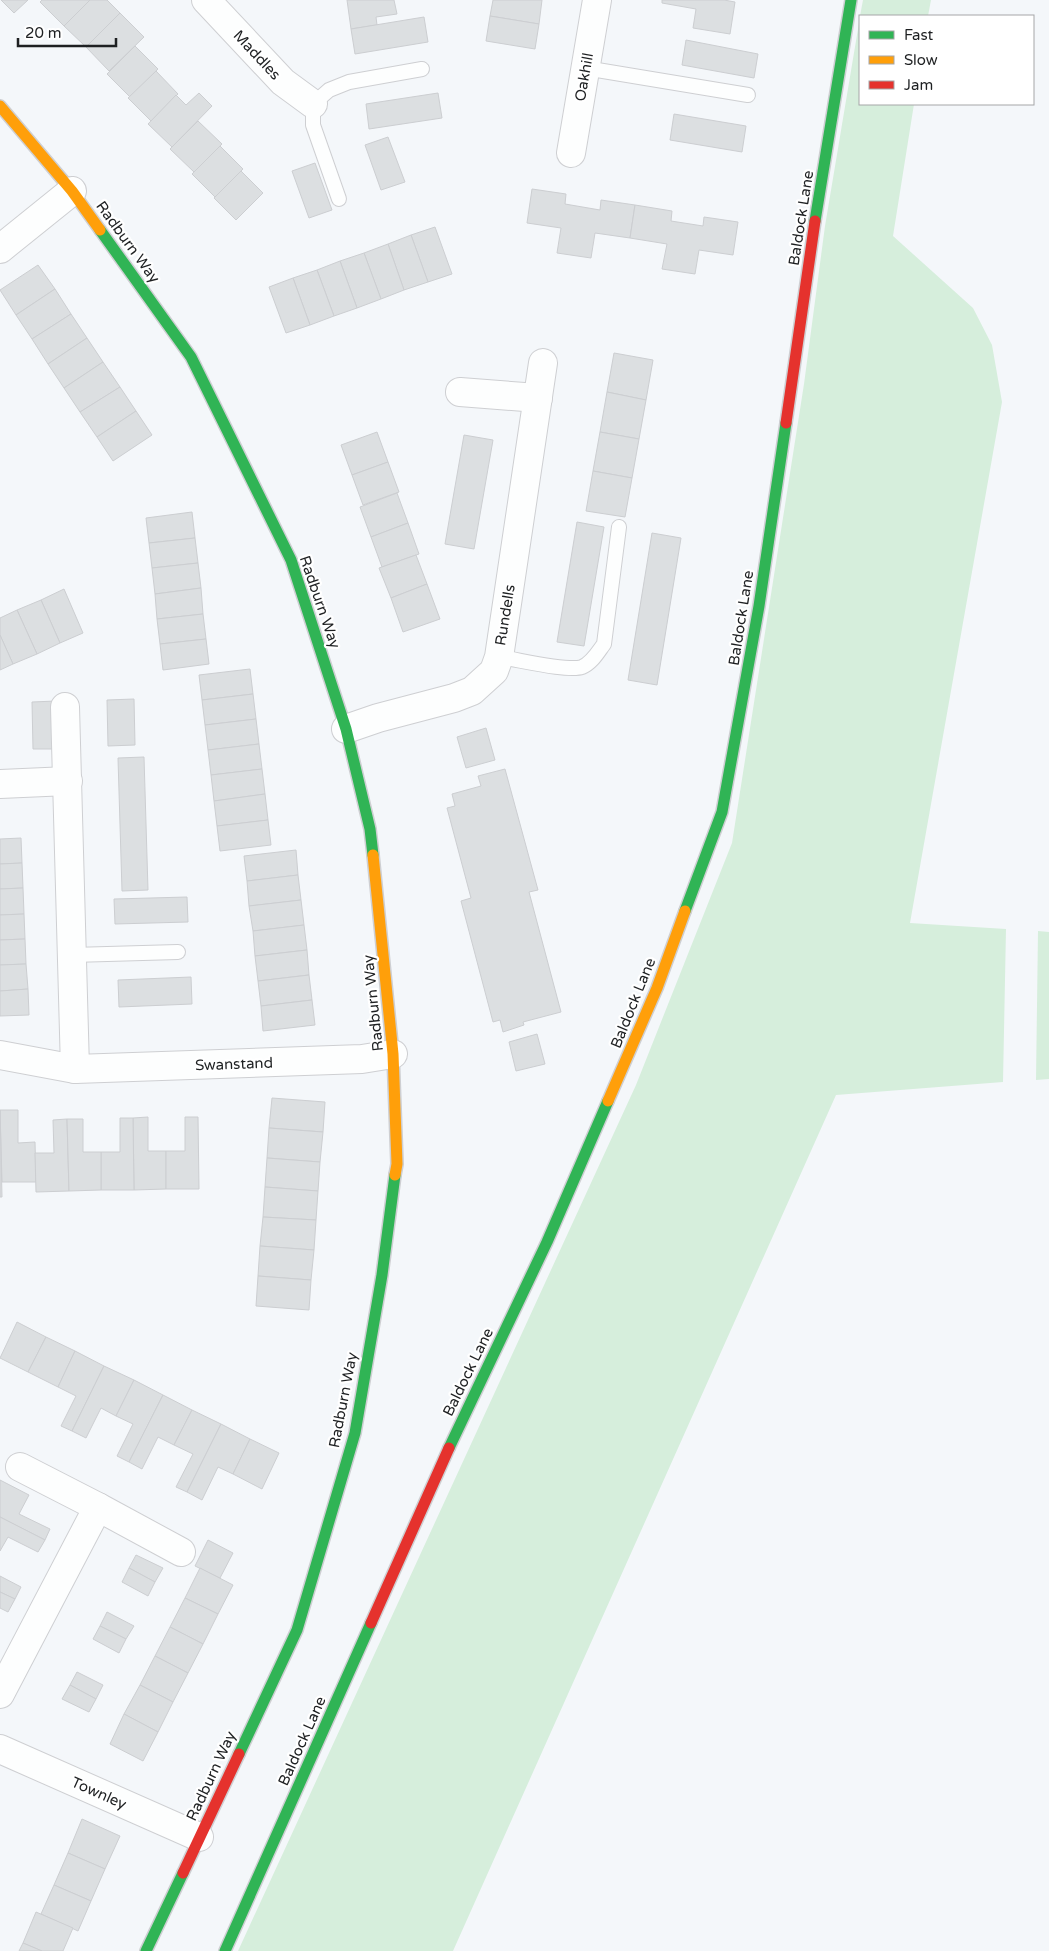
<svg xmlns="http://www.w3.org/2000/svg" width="1049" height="1951" viewBox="0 0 1049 1951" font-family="'Varela Round',sans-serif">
  <rect width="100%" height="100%" fill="#f4f7fa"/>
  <!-- green -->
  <g fill="#d6eedc">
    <polygon points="863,0 931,0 928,16 860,16"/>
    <polygon points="860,17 860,104 914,104 893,236 973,308 992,345 1002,402 910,923 1006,929 1003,1082 836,1095 453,1951 238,1951 636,1085 732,843 804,384 825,226"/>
    <polygon points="1038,931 1049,932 1049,1079 1036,1080"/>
  </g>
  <!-- building -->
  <g fill="#dcdfe1" stroke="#ccced1">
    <polygon points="1,0 28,0 14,13"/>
    <polygon points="42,0 90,0 64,26 40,2"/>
    <polygon points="90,0 107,0 120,13 86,47 64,26"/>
    <polygon points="347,0 394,0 397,14 376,17 377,25 351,29"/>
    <polygon points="493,0 542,0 539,24 490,16"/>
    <polygon points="662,0 724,0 735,2 730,34 693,28 696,9 662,3"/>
    <polygon points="120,13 144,37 109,71 86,47"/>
    <polygon points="490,16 539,24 535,49 486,41"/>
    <polygon points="424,17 428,42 355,54 351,29"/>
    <polygon points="686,40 758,54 754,78 682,65"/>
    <polygon points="135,46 158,69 130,97 107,74"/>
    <polygon points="156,71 178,94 151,121 128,98"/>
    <polygon points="199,93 212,106 172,147 148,124 176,95 186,105"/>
    <polygon points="438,93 442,118 369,129 366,104"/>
    <polygon points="674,114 746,126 742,152 670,140"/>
    <polygon points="198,121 222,144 194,172 170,149"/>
    <polygon points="388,137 405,182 381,190 365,145"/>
    <polygon points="220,146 243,169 215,197 192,174"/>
    <polygon points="315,163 332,210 309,218 292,171"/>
    <polygon points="241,171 263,193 236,220 214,198"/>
    <polygon points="532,189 566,194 565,204 600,210 601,200 635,205 630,238 595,233 591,258 557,253 561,228 527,223"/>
    <polygon points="635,205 672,211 671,221 703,226 704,217 738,222 733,255 699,250 695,274 662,269 667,244 630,238"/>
    <polygon points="435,227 452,274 428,282 411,235"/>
    <polygon points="411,235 428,282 404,290 388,244"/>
    <polygon points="388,244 404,290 381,299 364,253"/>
    <polygon points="364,253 381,299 357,308 340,261"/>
    <polygon points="340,261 357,308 334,316 317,270"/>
    <polygon points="38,265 55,289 16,315 0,290"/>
    <polygon points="317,270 334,316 310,325 293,278"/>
    <polygon points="293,278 310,325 286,333 269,287"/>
    <polygon points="55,289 71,314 32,339 16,315"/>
    <polygon points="71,314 87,338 48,364 32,339"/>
    <polygon points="87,338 103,362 64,388 48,364"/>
    <polygon points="614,353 653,360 646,400 607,392"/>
    <polygon points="103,362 120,387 80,412 64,388"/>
    <polygon points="120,387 136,411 97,437 80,412"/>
    <polygon points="607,392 646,400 639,439 600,432"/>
    <polygon points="136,411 152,435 113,461 97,437"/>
    <polygon points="377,432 388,462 352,475 341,445"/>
    <polygon points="600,432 639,439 632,478 593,471"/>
    <polygon points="464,435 493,440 474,549 445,544"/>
    <polygon points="388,462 399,492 363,505 352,475"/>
    <polygon points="593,471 632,478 625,517 586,511"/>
    <polygon points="397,493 408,523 371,537 360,507"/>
    <polygon points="192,512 195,538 149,543 146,518"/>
    <polygon points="577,522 604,527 584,646 557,642"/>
    <polygon points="408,523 419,554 382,567 371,537"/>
    <polygon points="652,533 681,538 657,685 628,680"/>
    <polygon points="195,538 198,563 152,568 149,543"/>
    <polygon points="416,555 427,584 391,598 379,568"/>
    <polygon points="198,563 201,588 155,594 152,568"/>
    <polygon points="427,584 440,619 403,632 391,598"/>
    <polygon points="201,588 203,614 157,619 155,594"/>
    <polygon points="64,589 83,633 60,643 41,600"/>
    <polygon points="41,600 60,643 37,654 17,610"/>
    <polygon points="17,610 37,654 13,664 0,635 0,618"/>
    <polygon points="203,614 206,639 160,644 157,619"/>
    <polygon points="0,635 13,664 0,670"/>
    <polygon points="206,639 209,664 163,670 160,644"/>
    <polygon points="250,669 253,694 202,700 199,675"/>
    <polygon points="253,694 256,719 205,725 202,700"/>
    <polygon points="134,699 135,745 108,746 107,700"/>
    <polygon points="56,701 57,749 33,749 32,702"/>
    <polygon points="256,719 259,744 208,750 205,725"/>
    <polygon points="486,728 495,760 466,768 457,737"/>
    <polygon points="259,744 262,769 211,775 208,750"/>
    <polygon points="144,757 148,890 122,891 118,758"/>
    <polygon points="262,769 265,794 214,801 211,775"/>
    <polygon points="505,769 538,890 529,892 561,1012 523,1022 524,1025 503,1032 500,1020 493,1022 461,901 471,898 447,808 455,806 452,794 481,786 478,776"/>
    <polygon points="265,794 268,820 217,826 214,801"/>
    <polygon points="268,820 271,845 220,851 217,826"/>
    <polygon points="21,838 22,863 0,864 0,839"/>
    <polygon points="296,850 298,875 247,881 244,856"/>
    <polygon points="22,863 23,888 0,889 0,864"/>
    <polygon points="298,875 301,900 249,906 247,881"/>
    <polygon points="23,888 24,914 0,915 0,889"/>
    <polygon points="187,897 188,922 115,924 114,899"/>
    <polygon points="301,900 304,925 253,931 249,906"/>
    <polygon points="24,914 25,939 0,940 0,915"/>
    <polygon points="304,925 307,950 255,956 253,931"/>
    <polygon points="25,939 26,964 0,965 0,940"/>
    <polygon points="307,950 309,975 258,981 255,956"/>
    <polygon points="26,964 28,989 0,991 0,965"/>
    <polygon points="309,975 312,1000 261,1006 258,981"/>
    <polygon points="191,977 192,1004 119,1007 118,980"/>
    <polygon points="28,989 29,1015 0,1016 0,991"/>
    <polygon points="312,1000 315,1025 263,1031 261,1006"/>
    <polygon points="537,1034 545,1064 516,1071 509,1042"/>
    <polygon points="272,1098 325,1102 323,1132 269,1128"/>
    <polygon points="0,1110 18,1110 18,1143 35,1142 36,1182 2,1182"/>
    <polygon points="0,1110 2,1197 0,1197"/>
    <polygon points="148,1117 148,1151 166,1151 166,1189 134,1190 133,1118"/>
    <polygon points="185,1117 198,1117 199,1189 166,1189 166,1151 185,1151"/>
    <polygon points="120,1118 133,1118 134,1190 101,1190 101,1152 120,1152"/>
    <polygon points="67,1119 69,1191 36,1192 35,1153 54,1153 53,1120"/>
    <polygon points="67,1119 83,1119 83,1152 101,1152 101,1190 69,1191"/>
    <polygon points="269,1128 323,1132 320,1162 267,1158"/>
    <polygon points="267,1158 320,1162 318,1191 265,1187"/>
    <polygon points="265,1187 318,1191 316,1220 263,1217"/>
    <polygon points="263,1217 316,1220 314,1250 260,1246"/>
    <polygon points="260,1246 314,1250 311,1280 258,1276"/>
    <polygon points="258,1276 311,1280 309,1310 256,1306"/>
    <polygon points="17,1322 46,1337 28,1372 0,1358"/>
    <polygon points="46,1337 75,1351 58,1387 28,1372"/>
    <polygon points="75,1351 104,1366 72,1431 61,1426 76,1396 58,1387"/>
    <polygon points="104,1366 134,1380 116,1416 101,1408 86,1438 72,1431"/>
    <polygon points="134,1380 163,1395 129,1462 117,1456 133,1424 116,1416"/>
    <polygon points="163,1395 192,1410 174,1445 158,1437 142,1469 129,1462"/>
    <polygon points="192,1410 221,1424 187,1492 176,1487 193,1454 174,1445"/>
    <polygon points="221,1424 250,1439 233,1474 218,1467 202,1500 187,1492"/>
    <polygon points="250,1439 279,1453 262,1489 233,1474"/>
    <polygon points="0,1480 29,1495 19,1514 50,1529 45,1540 0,1517"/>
    <polygon points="0,1517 45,1540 38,1552 8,1537 0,1551"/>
    <polygon points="208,1540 233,1553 220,1578 195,1566"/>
    <polygon points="136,1555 163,1568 155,1582 129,1568"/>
    <polygon points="129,1568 155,1582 148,1596 122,1582"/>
    <polygon points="200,1568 233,1585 218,1614 185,1598"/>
    <polygon points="0,1576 21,1587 15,1599 0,1592"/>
    <polygon points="0,1592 15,1599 8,1612 0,1608"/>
    <polygon points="185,1598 218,1614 203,1644 170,1627"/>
    <polygon points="107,1612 134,1626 126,1639 100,1626"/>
    <polygon points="100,1626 126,1639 119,1653 93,1639"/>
    <polygon points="170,1627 203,1644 188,1673 155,1656"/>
    <polygon points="155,1656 188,1673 173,1702 140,1685"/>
    <polygon points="77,1672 103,1685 96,1699 70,1685"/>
    <polygon points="70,1685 96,1699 89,1712 62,1699"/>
    <polygon points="140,1685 173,1702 158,1732 124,1714"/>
    <polygon points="124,1714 158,1732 143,1761 110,1744"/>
    <polygon points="82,1819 120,1836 105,1869 68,1853"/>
    <polygon points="68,1853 105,1869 91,1901 54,1885"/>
    <polygon points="54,1885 91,1901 78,1931 41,1914"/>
    <polygon points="36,1912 73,1928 63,1951 42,1951 23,1943"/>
    <polygon points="23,1943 42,1951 19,1951"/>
  </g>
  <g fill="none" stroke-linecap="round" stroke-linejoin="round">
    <!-- lane casing -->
    <g stroke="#cecfd2" stroke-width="16">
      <g id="lane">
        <polyline points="585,68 748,95"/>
        <polyline points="339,199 313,125 313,104 329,90 349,82 422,69"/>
        <path d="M499,657C516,659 568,672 582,667C592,663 598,652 604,644L619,527"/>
        <polyline points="72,955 178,952"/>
      </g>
    </g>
    <!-- street casing -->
    <g stroke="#cecfd2" stroke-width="30">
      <g id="street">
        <polyline points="206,0 283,82 313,104"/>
        <polyline points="571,153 597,0"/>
        <polyline points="0,249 72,191"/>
        <polyline points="460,392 538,398"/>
        <polyline points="65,707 75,1069"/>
        <polyline points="346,729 378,718 454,698 472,691 494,671 499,657 543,363"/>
        <polyline points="0,784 68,781"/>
        <polyline points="0,1055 75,1069 362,1059 393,1054"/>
        <polyline points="98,1507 181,1552"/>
        <polyline points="0,1694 98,1507 20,1467"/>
        <polyline points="0,1749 199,1837"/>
      </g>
    </g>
    <!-- fast casing -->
    <g stroke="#cecfd2" stroke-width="14">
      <g id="fast">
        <polyline points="815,221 851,0"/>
        <polyline points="100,230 191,357 291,560 346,729 370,829 373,855"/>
        <polyline points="685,911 722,812 759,606 786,423"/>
        <polyline points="449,1448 547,1242 608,1101"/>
        <polyline points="239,1754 297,1630 355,1433 382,1275 395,1175"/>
        <polyline points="146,1951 183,1873"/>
        <polyline points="225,1951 371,1623"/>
      </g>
    </g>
    <!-- slow casing -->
    <g stroke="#cecfd2" stroke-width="14">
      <g id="slow">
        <polyline points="0,106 72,191 100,230"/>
        <polyline points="373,855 393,1054 397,1164 395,1175"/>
        <polyline points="608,1101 657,988 685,911"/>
      </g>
    </g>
    <!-- jam casing -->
    <g stroke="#cecfd2" stroke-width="14">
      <g id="jam">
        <polyline points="786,423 815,221"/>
        <polyline points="371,1623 449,1448"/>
        <polyline points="183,1873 239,1754"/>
      </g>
    </g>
    <!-- lane -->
    <use href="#lane" stroke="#fdfefe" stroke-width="14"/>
    <!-- street -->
    <use href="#street" stroke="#fdfefe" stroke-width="28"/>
    <!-- fast -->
    <use href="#fast" stroke="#30b455" stroke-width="11"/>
    <!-- slow -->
    <use href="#slow" stroke="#ff9f0a" stroke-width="11"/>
    <!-- jam -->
    <use href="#jam" stroke="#e5322d" stroke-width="11"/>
  </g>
  <g text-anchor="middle" stroke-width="4.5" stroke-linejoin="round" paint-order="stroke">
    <!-- street labels -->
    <g font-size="15" fill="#1e2022" stroke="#fff">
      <text transform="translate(257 55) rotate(47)" y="5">Maddles</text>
      <text transform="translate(584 77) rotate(-80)" y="5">Oakhill</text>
      <text transform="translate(801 218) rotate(-81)" y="5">Baldock Lane</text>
      <text transform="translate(128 242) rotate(54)" y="5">Radburn Way</text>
      <text transform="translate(320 602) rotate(71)" y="5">Radburn Way</text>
      <text transform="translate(505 615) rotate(-81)" y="5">Rundells</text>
      <text transform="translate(741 618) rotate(-81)" y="5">Baldock Lane</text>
      <text transform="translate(373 1003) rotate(-96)" y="5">Radburn Way</text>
      <text transform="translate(633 1003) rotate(-68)" y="5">Baldock Lane</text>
      <text transform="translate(234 1064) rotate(-2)" y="5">Swanstand</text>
      <text transform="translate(468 1372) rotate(-64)" y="5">Baldock Lane</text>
      <text transform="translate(343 1400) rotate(-79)" y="5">Radburn Way</text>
      <text transform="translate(302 1741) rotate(-66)" y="5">Baldock Lane</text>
      <text transform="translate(211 1776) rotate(-65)" y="5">Radburn Way</text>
      <text transform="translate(99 1793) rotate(24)" y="5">Townley</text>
    </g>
  </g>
  <!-- legend -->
  <rect x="859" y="15" width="175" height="90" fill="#ffffff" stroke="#a5a6a7"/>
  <rect x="869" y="31" width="25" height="8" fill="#30b455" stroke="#a5a6a7"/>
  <text x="904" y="40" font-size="15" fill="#1e2022">Fast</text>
  <rect x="869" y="56" width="25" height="8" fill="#ff9f0a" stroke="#a5a6a7"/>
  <text x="904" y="65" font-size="15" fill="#1e2022">Slow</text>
  <rect x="869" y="81" width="25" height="8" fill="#e5322d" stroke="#a5a6a7"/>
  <text x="904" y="90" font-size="15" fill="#1e2022">Jam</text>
  <!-- scale -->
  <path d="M18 38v8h98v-8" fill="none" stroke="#1e2022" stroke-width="2.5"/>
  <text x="25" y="38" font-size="15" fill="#1e2022" stroke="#ffffff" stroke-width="4" paint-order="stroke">20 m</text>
</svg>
